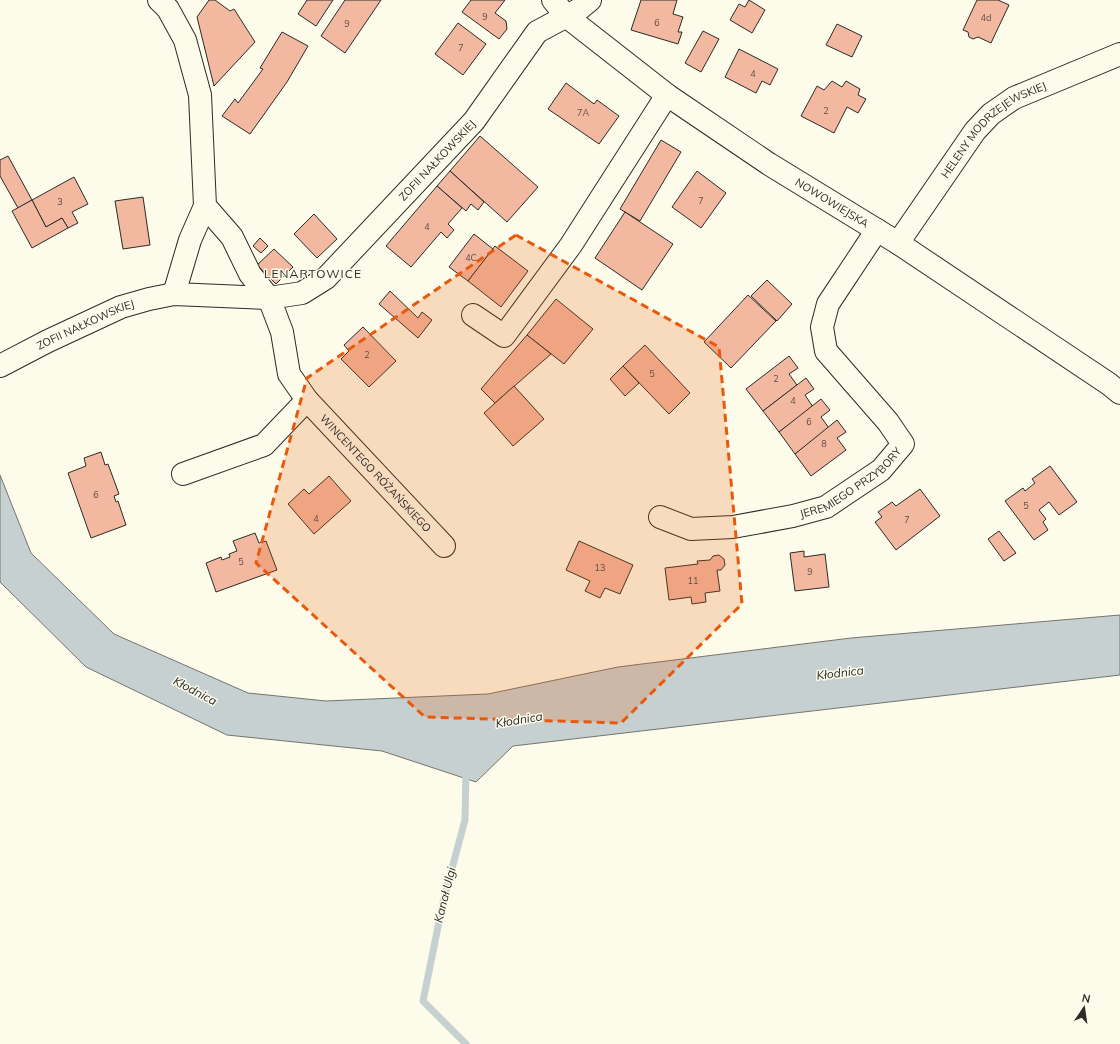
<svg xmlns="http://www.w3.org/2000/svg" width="1120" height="1044" viewBox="0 0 1120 1044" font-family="Mulish,sans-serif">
  <rect width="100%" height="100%" fill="#fdfbea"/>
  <!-- water -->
  <polygon fill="#c7d0d0" stroke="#74746e" points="0,475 31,553 114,634 248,693 326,701 488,694 618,667 851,638 1120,615 1120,675 513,746 476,782 382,751 227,735 86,667 0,582"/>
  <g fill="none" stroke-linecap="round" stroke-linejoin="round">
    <!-- stream -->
    <polyline stroke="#c7d0d0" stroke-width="7" points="466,769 465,820 443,902 423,1001 466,1044"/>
  </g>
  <!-- building -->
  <g fill="#f2b8a0" stroke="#2b2b2b">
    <polygon points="209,0 215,0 230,11 234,9 255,42 214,86 197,17"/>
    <polygon points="307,0 333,0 316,26 298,14"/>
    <polygon points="345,0 381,0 345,53 321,36"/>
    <polygon points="471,0 505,0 495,13 506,21 507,29 499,39 462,12"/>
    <polygon points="641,0 677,0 673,14 683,17 678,32 682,32 678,44 631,30"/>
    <polygon points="749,0 765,10 752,33 730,20 739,4 745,7"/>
    <polygon points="977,0 998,0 1009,5 991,43 978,37 973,39 969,37 968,32 963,30"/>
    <polygon points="458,23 486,44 463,75 435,54"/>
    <polygon points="837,24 862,36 852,57 826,45"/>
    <polygon points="703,31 719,39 701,72 685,63"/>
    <polygon points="282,32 308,46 287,82 250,134 222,116 235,99 238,103 263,69 260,68"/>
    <polygon points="739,49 778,69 770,85 762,81 756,93 725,77"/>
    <polygon points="832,81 842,87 846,81 860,89 858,95 866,99 858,113 847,107 834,133 801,116 817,86 824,90"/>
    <polygon points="566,83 594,104 597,100 619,116 599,144 548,109"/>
    <polygon points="480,136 538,187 507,222 450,171"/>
    <polygon points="661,140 681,152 640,221 620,209"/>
    <polygon points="8,156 32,200 18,208 0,176 0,160"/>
    <polygon points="450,171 484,202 478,210 471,204 466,211 437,186"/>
    <polygon points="697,171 726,193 701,228 672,207"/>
    <polygon points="74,177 88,204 72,212 78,223 68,228 62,218 46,227 32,200"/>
    <polygon points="437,186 462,208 448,224 454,230 447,238 441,232 411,267 386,246"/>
    <polygon points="143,197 150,245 123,249 115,201"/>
    <polygon points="32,200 46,227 62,218 68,228 32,248 12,211"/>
    <polygon points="625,212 673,244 642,290 595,258"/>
    <polygon points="314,214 337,239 317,258 294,234"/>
    <polygon points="474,234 493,249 468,281 449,267"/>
    <polygon points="260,238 268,246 261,253 253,246"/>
    <polygon points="495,246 528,271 501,307 468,281"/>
    <polygon points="274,249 293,267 276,284 257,265"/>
    <polygon points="767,280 792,304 777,321 751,296"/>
    <polygon points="390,291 418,318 422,312 432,320 418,338 379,304"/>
    <polygon points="748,295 776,321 731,368 704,342"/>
    <polygon points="556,299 593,329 564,364 527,335"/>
    <polygon points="363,327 396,361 369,387 341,359 349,351 344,345"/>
    <polygon points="527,335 551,354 495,403 481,389"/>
    <polygon points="645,345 690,393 669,414 623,366"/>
    <polygon points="789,356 798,368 789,374 797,385 763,411 746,389"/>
    <polygon points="623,366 639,383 625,396 610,379"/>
    <polygon points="806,378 814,389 805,395 813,407 779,432 763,411"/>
    <polygon points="514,386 544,419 513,446 484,413"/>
    <polygon points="821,399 830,410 821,417 829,428 795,454 779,432"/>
    <polygon points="837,420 846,432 837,438 846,450 811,476 795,454"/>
    <polygon points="101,452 105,465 108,464 119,494 114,496 116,502 118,501 126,525 91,538 68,473 86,466 84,458"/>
    <polygon points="1050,466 1077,502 1059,515 1049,502 1039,510 1046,519 1043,522 1048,530 1034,540 1005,501 1023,488 1025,491 1035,483 1032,479"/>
    <polygon points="329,476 351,501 314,534 288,504 304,489 309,494"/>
    <polygon points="920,489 940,516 896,550 875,522 882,517 878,512 892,502 896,506"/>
    <polygon points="999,531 1016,553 1004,561 988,539"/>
    <polygon points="255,533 259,543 266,541 277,570 216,592 206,563 221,557 222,560 230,557 229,554 237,551 233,541"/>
    <polygon points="579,541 633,565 620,594 605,588 600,598 585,591 590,581 566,570"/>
    <polygon points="804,551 804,557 825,554 829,587 795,591 790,553"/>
    <polygon points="719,555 724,559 725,565 721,570 717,570 720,591 705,593 706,602 692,604 691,597 669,600 665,568 698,564 697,561 710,560 713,556"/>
  </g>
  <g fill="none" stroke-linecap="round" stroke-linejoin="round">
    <!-- minor casing -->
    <g stroke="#2b2b2b" stroke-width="24">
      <g id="minor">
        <path id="s1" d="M159,0L168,9L185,40L200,95L205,206L232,237L250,274L269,298L282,332L289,374L307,400L444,546"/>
        <path id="s2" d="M553,0L566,16L667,95L769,164L898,243L1109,384L1120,393"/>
        <path id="s3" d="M898,243L975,131L991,114L1014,98L1120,54"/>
        <polyline points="174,294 190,240 205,206"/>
        <polyline points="473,315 504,336 571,245 667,95"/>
        <path id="s4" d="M0,366L48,341L121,307L149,299L174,294L269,298L302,293L326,278L474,121L537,32L578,10L590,0"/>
        <polyline points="183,474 264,445 307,400"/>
        <path id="s5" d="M660,517L691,529L733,527L793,516L826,507L881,470L903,444L888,422L826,351L822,327L828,304L877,230"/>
      </g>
    </g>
    <!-- minor -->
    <use href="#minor" stroke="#fdfbea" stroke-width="22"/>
  </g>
  <!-- marked area -->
  <path fill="#e8590c" fill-opacity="0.2" stroke="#e8590c" stroke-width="3" stroke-dasharray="8 5" stroke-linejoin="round" d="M516,235L719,347L742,604L621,723L425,717L256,563L307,378Z"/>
  <g text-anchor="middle" stroke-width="3" stroke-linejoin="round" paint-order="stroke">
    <!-- number labels -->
    <g font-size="9" fill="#5d4e48">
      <text x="485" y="20">9</text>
      <text x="986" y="21">4d</text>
      <text x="657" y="26">6</text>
      <text x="347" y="27">9</text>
      <text x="461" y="51">7</text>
      <text x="753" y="77">4</text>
      <text x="826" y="114">2</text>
      <text x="583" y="116">7A</text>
      <text x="701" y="204">7</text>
      <text x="60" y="205">3</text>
      <text x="427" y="230">4</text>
      <text x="471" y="261">4C</text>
      <text x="367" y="358">2</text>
      <text x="652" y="377">5</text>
      <text x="776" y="382">2</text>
      <text x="793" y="404">4</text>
      <text x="809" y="425">6</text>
      <text x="824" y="447">8</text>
      <text x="96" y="498">6</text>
      <text x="1026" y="509">5</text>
      <text x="316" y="522">4</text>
      <text x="907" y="523">7</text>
      <text x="241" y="565">5</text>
      <text x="600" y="571">13</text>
      <text x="810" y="575">9</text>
      <text x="693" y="584">11</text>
    </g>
    <!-- street labels -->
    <g font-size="11" fill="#2b2b2b" stroke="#fdfbea">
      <text dy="4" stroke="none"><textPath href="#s3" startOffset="151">HELENY MODRZEJEWSKIEJ</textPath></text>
      <text dy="4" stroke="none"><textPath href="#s4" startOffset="508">ZOFII NAŁKOWSKIEJ</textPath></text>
      <text dy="4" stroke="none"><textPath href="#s2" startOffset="346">NOWOWIEJSKA</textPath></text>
      <text dy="4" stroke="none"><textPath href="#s4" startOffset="95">ZOFII NAŁKOWSKIEJ</textPath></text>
      <text dy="4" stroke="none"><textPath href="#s1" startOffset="540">WINCENTEGO RÓŻAŃSKIEGO</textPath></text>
      <text dy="4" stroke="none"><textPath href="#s5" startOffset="204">JEREMIEGO PRZYBORY</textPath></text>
    </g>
    <!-- neighbourhood labels -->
    <g font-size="12" letter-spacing="1" fill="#2b2b2b" stroke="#fdfbea">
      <text x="313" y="278">LENARTOWICE</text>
    </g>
    <!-- water labels -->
    <g font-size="12" font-style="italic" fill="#2b2b2b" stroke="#fdfbea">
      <text transform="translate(840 673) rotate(-7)" y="4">Kłodnica</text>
      <text transform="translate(195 691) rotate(28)" y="4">Kłodnica</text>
      <text transform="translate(519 720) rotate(-9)" y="4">Kłodnica</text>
      <text transform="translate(445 895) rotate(-76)" y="4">Kanał Ulgi</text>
    </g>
  </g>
  <!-- north arrow -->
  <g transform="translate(1084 1008) rotate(13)" stroke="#fdfbea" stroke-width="3" paint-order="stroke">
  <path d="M0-3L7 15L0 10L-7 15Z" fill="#2b2b2b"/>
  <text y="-6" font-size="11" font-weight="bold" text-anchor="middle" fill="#2b2b2b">N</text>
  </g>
</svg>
